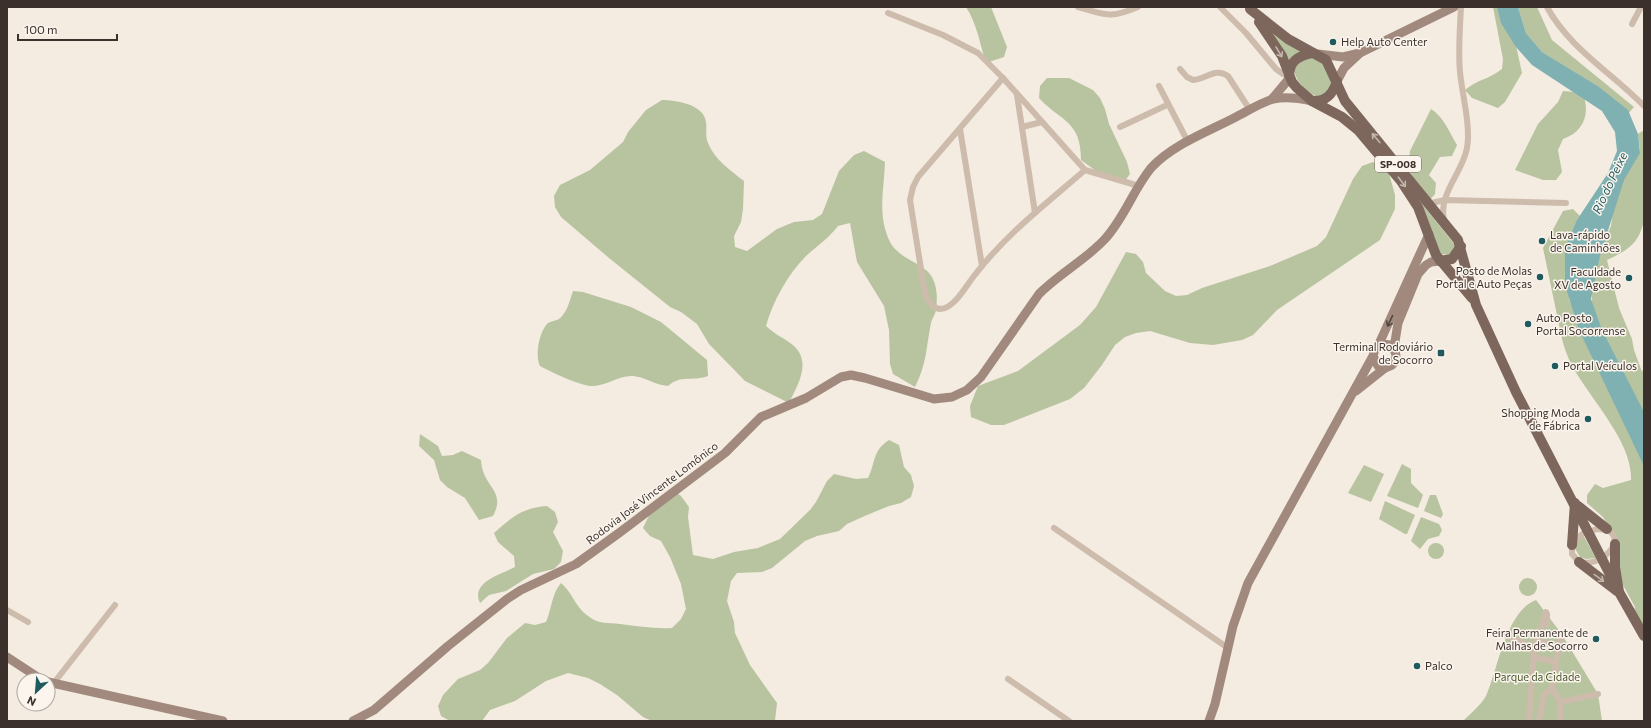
<svg xmlns="http://www.w3.org/2000/svg" width="1651" height="728" viewBox="0 0 1651 728" font-family="Commissioner,sans-serif">
  <rect width="100%" height="100%" fill="#f4ebe1"/>
  <!-- green -->
  <g fill="#b8c4a0">
    <path d="M966,7H991L1007,47L1004,57L986,63C980,44 977,24 966,7Z"/>
    <path d="M1493,7L1508,9L1522,73L1505,102L1498,108L1472,98L1465,90C1476,80 1490,79 1502,69L1503,59Z"/>
    <polygon points="1518,7 1537,7 1552,40 1634,107 1627,115 1601,89 1542,52 1526,33"/>
    <polygon points="1267,27 1303,52 1290,62"/>
    <path d="M1312,57L1322,61L1332,84L1324,94L1317,97C1306,91 1297,83 1294,71L1301,60Z"/>
    <path d="M1047,78H1069L1093,90L1100,98L1105,109L1109,124L1127,162L1130,174L1124,182L1103,176L1081,160C1081,120 1061,122 1039,98L1040,86Z"/>
    <path d="M1563,91L1574,92L1584,97C1590,116 1582,133 1563,139L1558,150L1562,172L1556,180H1543L1515,170L1538,124L1558,102Z"/>
    <path d="M662,100C675,100 704,104 706,122C707,129 705,136 708,143C714,159 731,171 744,181L743,209L741,222L734,236L735,247L747,251L777,229L794,222L813,220L822,214L839,171L854,155L864,151L885,162C884,191 877,215 890,242C897,256 915,261 926,270C937,279 938,296 936,309C936,314 932,318 931,323C926,348 927,363 915,387L893,374L890,364L889,330L884,306L857,262L850,223L838,226C829,238 817,246 806,256C788,274 773,301 766,326C775,335 785,338 794,346C812,363 797,386 789,403L745,381L709,344L697,324L681,312L670,307L609,258L561,217L555,207L554,196L560,185L590,170L623,142L628,132L646,110Z"/>
    <path d="M1431,109C1444,117 1449,132 1457,145L1452,156L1440,157L1429,175L1436,183L1435,194L1429,201L1413,185L1409,161L1410,151Z"/>
    <path d="M1644,130V220C1639,244 1628,250 1607,260L1619,308L1632,339L1634,350L1642,372L1644,367V627L1633,613L1635,607L1618,576L1611,529L1603,517L1587,503V495L1595,484L1603,488L1631,480C1633,441 1588,397 1570,362C1567,355 1564,347 1562,339L1543,248L1563,211L1573,209L1581,217L1572,260L1569,299L1578,321L1592,311V288L1598,255L1611,226L1615,195L1640,150L1638,134Z"/>
    <polygon points="1373,162 1388,170 1395,195 1395,209 1380,240 1277,310 1253,335 1242,340 1213,345 1190,343 1150,331 1136,333 1125,337 1115,345 1102,365 1084,388 1070,399 1004,425 991,425 971,417 970,406 978,386 1018,371 1080,325 1096,307 1126,252 1136,254 1143,262 1146,273 1165,291 1176,296 1187,295 1202,288 1270,266 1317,246 1326,237 1353,179 1362,166"/>
    <polygon points="1422,204 1455,245 1455,249 1449,255 1441,254 1439,250"/>
    <path d="M573,291L583,292L631,307L661,322L707,360L708,376C691,382 682,374 668,386C655,385 645,377 633,376C619,375 608,385 594,386C582,387 551,372 540,366C535,355 539,333 547,324C550,321 555,321 559,319C567,313 570,300 573,291Z"/>
    <path d="M420,434L438,446L442,456L453,455L462,451L481,460C482,487 507,490 493,516L479,520L465,498L447,487L440,480L434,460L419,446Z"/>
    <path d="M889,440L899,445L904,467L911,475L914,486L911,497L901,503L889,506L867,515L847,524L839,531L817,536L805,541L772,568L762,572L737,573L731,581L727,601L734,622L735,633L750,665L777,703L775,721H652L643,717L617,695L600,684L588,678L568,673L546,681L515,701L490,710L482,721H450L441,716L438,706L443,695L458,679L480,670L488,663L507,638L525,623L535,625L546,622C552,609 551,595 561,583C572,592 576,608 588,616C599,625 608,622 620,624C638,626 654,629 672,628L681,619L686,609L681,584L670,557L661,541L650,536L643,528L654,505L673,490L681,496L689,507L688,517L693,555L713,559L734,552L758,548L780,539L810,510L816,502L827,481L834,474L856,479L868,478C876,462 872,451 889,440Z"/>
    <polygon points="1402,464 1411,469 1411,483 1423,495 1418,508 1387,496"/>
    <polygon points="1364,465 1384,474 1371,502 1348,493"/>
    <polygon points="1430,495 1436,495 1443,514 1441,518 1424,511"/>
    <polygon points="1385,501 1415,515 1407,534 1405,534 1379,519"/>
    <path d="M547,506L555,512L558,522L553,532L563,551L561,562L554,569L533,574L506,591L489,595L480,603C470,582 502,574 515,567L514,556L498,542L494,533C512,517 522,508 547,506Z"/>
    <polygon points="1421,517 1439,524 1442,530 1439,536 1428,539 1420,549 1411,541"/>
    <polygon points="1583,535 1596,558 1586,559 1580,557 1574,547"/>
    <circle cx="1436" cy="551" r="8"/>
    <circle cx="1528" cy="587" r="9"/>
    <path d="M1536,600L1561,633L1598,694L1602,721H1463C1470,714 1481,705 1486,696C1498,669 1506,611 1536,600Z"/>
  </g>
  <!-- water -->
  <polygon fill="#7fb0b2" points="1497,7 1518,7 1526,33 1542,52 1599,87 1628,110 1638,134 1640,153 1624,180 1600,256 1591,299 1602,330 1644,412 1644,466 1579,330 1565,285 1565,248 1577,220 1608,173 1617,151 1615,132 1602,111 1532,65 1516,47 1501,23"/>
  <g fill="none" stroke-linecap="round" stroke-linejoin="round">
    <!-- street -->
    <g stroke="#cdbbac" stroke-width="6">
      <path d="M1078,7C1107,15 1109,19 1138,7"/>
      <polyline points="1220,7 1246,33 1276,69 1283,74 1289,75"/>
      <path d="M1547,7C1569,48 1612,73 1644,106"/>
      <polyline points="888,13 943,35 978,53 1003,78 1085,170"/>
      <polyline points="1632,24 1641,7"/>
      <path d="M1180,69L1187,77L1193,80C1207,79 1215,67 1228,76L1250,110"/>
      <path d="M1003,78L918,177L913,187L910,200L925,294C929,302 935,312 945,308C957,303 966,286 974,276C1005,235 1047,203 1085,170L1139,186"/>
      <polyline points="1159,86 1188,142"/>
      <polyline points="1017,95 1035,213"/>
      <polyline points="1022,127 1042,122"/>
      <polyline points="1120,127 1167,105"/>
      <polyline points="960,129 982,266"/>
      <polyline points="1427,204 1445,200 1566,203"/>
      <path d="M1444,220C1438,194 1463,172 1467,148C1471,126 1462,94 1460,72C1458,50 1460,28 1461,7"/>
      <polyline points="1054,528 1228,648"/>
      <path d="M1597,529L1609,530L1614,536L1615,544C1607,557 1595,565 1579,562L1572,554V545L1582,534Z"/>
      <polyline points="7,610 28,622"/>
      <polyline points="1547,614 1547,625"/>
      <polyline points="1506,635 1534,648 1546,612"/>
      <polyline points="1536,642 1545,642"/>
      <polyline points="1533,657 1556,662"/>
      <polyline points="1008,679 1069,721"/>
      <polyline points="53,684 115,605"/>
      <polyline points="1560,702 1552,688 1561,633"/>
      <polyline points="1529,721 1534,648"/>
      <polyline points="1539,721 1544,695 1552,688"/>
      <polyline points="1560,721 1560,702 1598,694"/>
    </g>
    <!-- secondary -->
    <g stroke="#a18a7d" stroke-width="9">
      <polyline points="1318,54 1343,57 1360,53 1454,7"/>
      <polyline points="1337,81 1344,68 1359,54"/>
      <polyline points="1272,99 1288,80 1289,75"/>
      <polyline points="1378,346 1429,234"/>
      <polyline points="1394,348 1398,323 1418,274 1426,265 1431,262 1440,261"/>
      <polyline points="1356,391 1385,368"/>
      <polyline points="7,657 42,680"/>
      <polyline points="48,682 223,721"/>
      <path d="M353,721L374,710L448,646L507,599L521,590L576,564L619,533L725,453L761,417L806,398L841,377L851,375L865,378L934,399L952,397L967,390L981,377L1039,294C1059,274 1085,260 1104,240C1124,219 1133,190 1151,168C1172,145 1207,132 1234,118C1246,112 1260,103 1273,99C1286,96 1299,98 1312,101"/>
      <path d="M1209,721L1215,704L1233,626L1248,583L1373,356L1375,349L1382,344L1390,345C1397,351 1398,359 1392,365L1385,368L1378,366L1373,356"/>
    </g>
    <!-- primary -->
    <g stroke="#7d675c" stroke-width="10">
      <polyline points="1250,9 1288,39 1326,60 1345,101 1458,240 1476,305 1516,392 1619,592"/>
      <polyline points="1259,22 1282,56 1292,82 1297,88 1312,101 1342,117 1358,130 1401,181 1418,207 1436,255 1472,298"/>
      <path d="M1289,75C1290,60 1300,55 1313,53"/>
      <path d="M1312,101C1326,102 1333,94 1337,81"/>
      <polyline points="1440,261 1452,259 1461,246"/>
      <polyline points="1578,506 1607,529"/>
      <polyline points="1615,544 1615,567 1619,592 1644,636"/>
      <polyline points="1572,545 1575,503"/>
      <polyline points="1579,562 1617,591"/>
    </g>
  </g>
  <!-- one-way arrows -->
  <defs><path id="oneway-shaft" d="M-6 0H5M1.5-3L5.5 0L1.5 3" fill="none" stroke-width="1.6" stroke-linecap="round" stroke-linejoin="round"/></defs>
  <g stroke="#c2b5ac">
    <use href="#oneway-shaft" transform="translate(1279 52) rotate(59)"/>
    <use href="#oneway-shaft" transform="translate(1376 138) rotate(-130)"/>
    <use href="#oneway-shaft" transform="translate(1402 182) rotate(53)"/>
    <use href="#oneway-shaft" transform="translate(1599 578) rotate(36)"/>
  </g>
  <use stroke="#544640" href="#oneway-shaft" transform="translate(1390 321) rotate(115)"/>
  <!-- markers -->
  <g fill="#1f5a5e" stroke="#fbf5ee" stroke-width="1.5">
    <circle cx="1333" cy="42" r="4"/>
    <circle cx="1542" cy="241" r="4"/>
    <circle cx="1540" cy="277" r="4"/>
    <circle cx="1629" cy="278" r="4"/>
    <circle cx="1528" cy="324" r="4"/>
    <rect x="1437" y="349" width="8" height="8" rx="2"/>
    <circle cx="1555" cy="366" r="4"/>
    <circle cx="1588" cy="419" r="4"/>
    <circle cx="1596" cy="639" r="4"/>
    <circle cx="1417" cy="666" r="4"/>
  </g>
  <g text-anchor="middle" stroke-width="3" stroke-linejoin="round" paint-order="stroke">
    <!-- shield labels -->
    <rect fill="#fbf5ee" stroke="#756b66" stroke-width="1" x="1375" y="156" width="46" height="16" rx="3"/>
    <g font-size="10" font-weight="bold" fill="#3b302b">
      <text x="1398" y="168">SP-008</text>
    </g>
    <!-- poi labels -->
    <g font-size="11" fill="#3b302b" stroke="#fbf5ee" text-anchor="start">
      <text x="1341" y="46">Help Auto Center</text>
      <text x="1550" y="239">Lava-rápido<tspan x="1550" dy="13">de Caminhões</tspan></text>
      <text x="1532" y="275" text-anchor="end">Posto de Molas<tspan x="1532" dy="13">Portal e Auto Peças</tspan></text>
      <text x="1621" y="276" text-anchor="end">Faculdade<tspan x="1621" dy="13">XV de Agosto</tspan></text>
      <text x="1536" y="322">Auto Posto<tspan x="1536" dy="13">Portal Socorrense</tspan></text>
      <text x="1433" y="351" text-anchor="end">Terminal Rodoviário<tspan x="1433" dy="13">de Socorro</tspan></text>
      <text x="1563" y="370">Portal Veículos</text>
      <text x="1580" y="417" text-anchor="end">Shopping Moda<tspan x="1580" dy="13">de Fábrica</tspan></text>
      <text x="1588" y="637" text-anchor="end">Feira Permanente de<tspan x="1588" dy="13">Malhas de Socorro</tspan></text>
      <text x="1425" y="670">Palco</text>
    </g>
    <!-- street labels -->
    <g font-size="11" fill="#3b302b" stroke="#fbf5ee">
      <text transform="translate(652 493) rotate(-37)" y="4">Rodovia José Vincente Lomônico</text>
    </g>
    <!-- park labels -->
    <g font-size="11" fill="#4a5a2e" stroke="#fbf5ee">
      <text x="1537" y="681">Parque da Cidade</text>
    </g>
    <!-- water labels -->
    <g font-size="12" font-style="italic" fill="#1f5a5e" stroke="#fbf5ee">
      <text transform="translate(1610 183) rotate(-65)" y="4">Rio do Peixe</text>
    </g>
  </g>
  <!-- border -->
  <rect width="1651" height="728" fill="none" stroke="#3b302b" stroke-width="16"/>
  <!-- north arrow -->
  <g transform="translate(36 692) rotate(206)"><circle r="19" fill="#fbf5ee" stroke="#aea6a0"/>
  <path d="M0-3L7 15L0 10L-7 15Z" fill="#1f5a5e"/>
  <text y="-6" font-size="11" font-weight="bold" text-anchor="middle" fill="#3b302b">N</text>
  </g>
  <!-- scale -->
  <path d="M18 34v6h99v-6" fill="none" stroke="#3b302b" stroke-width="2"/>
  <text x="24" y="34" font-size="12" fill="#3b302b" stroke="#fbf5ee" stroke-width="3" paint-order="stroke">100 m</text>
</svg>
